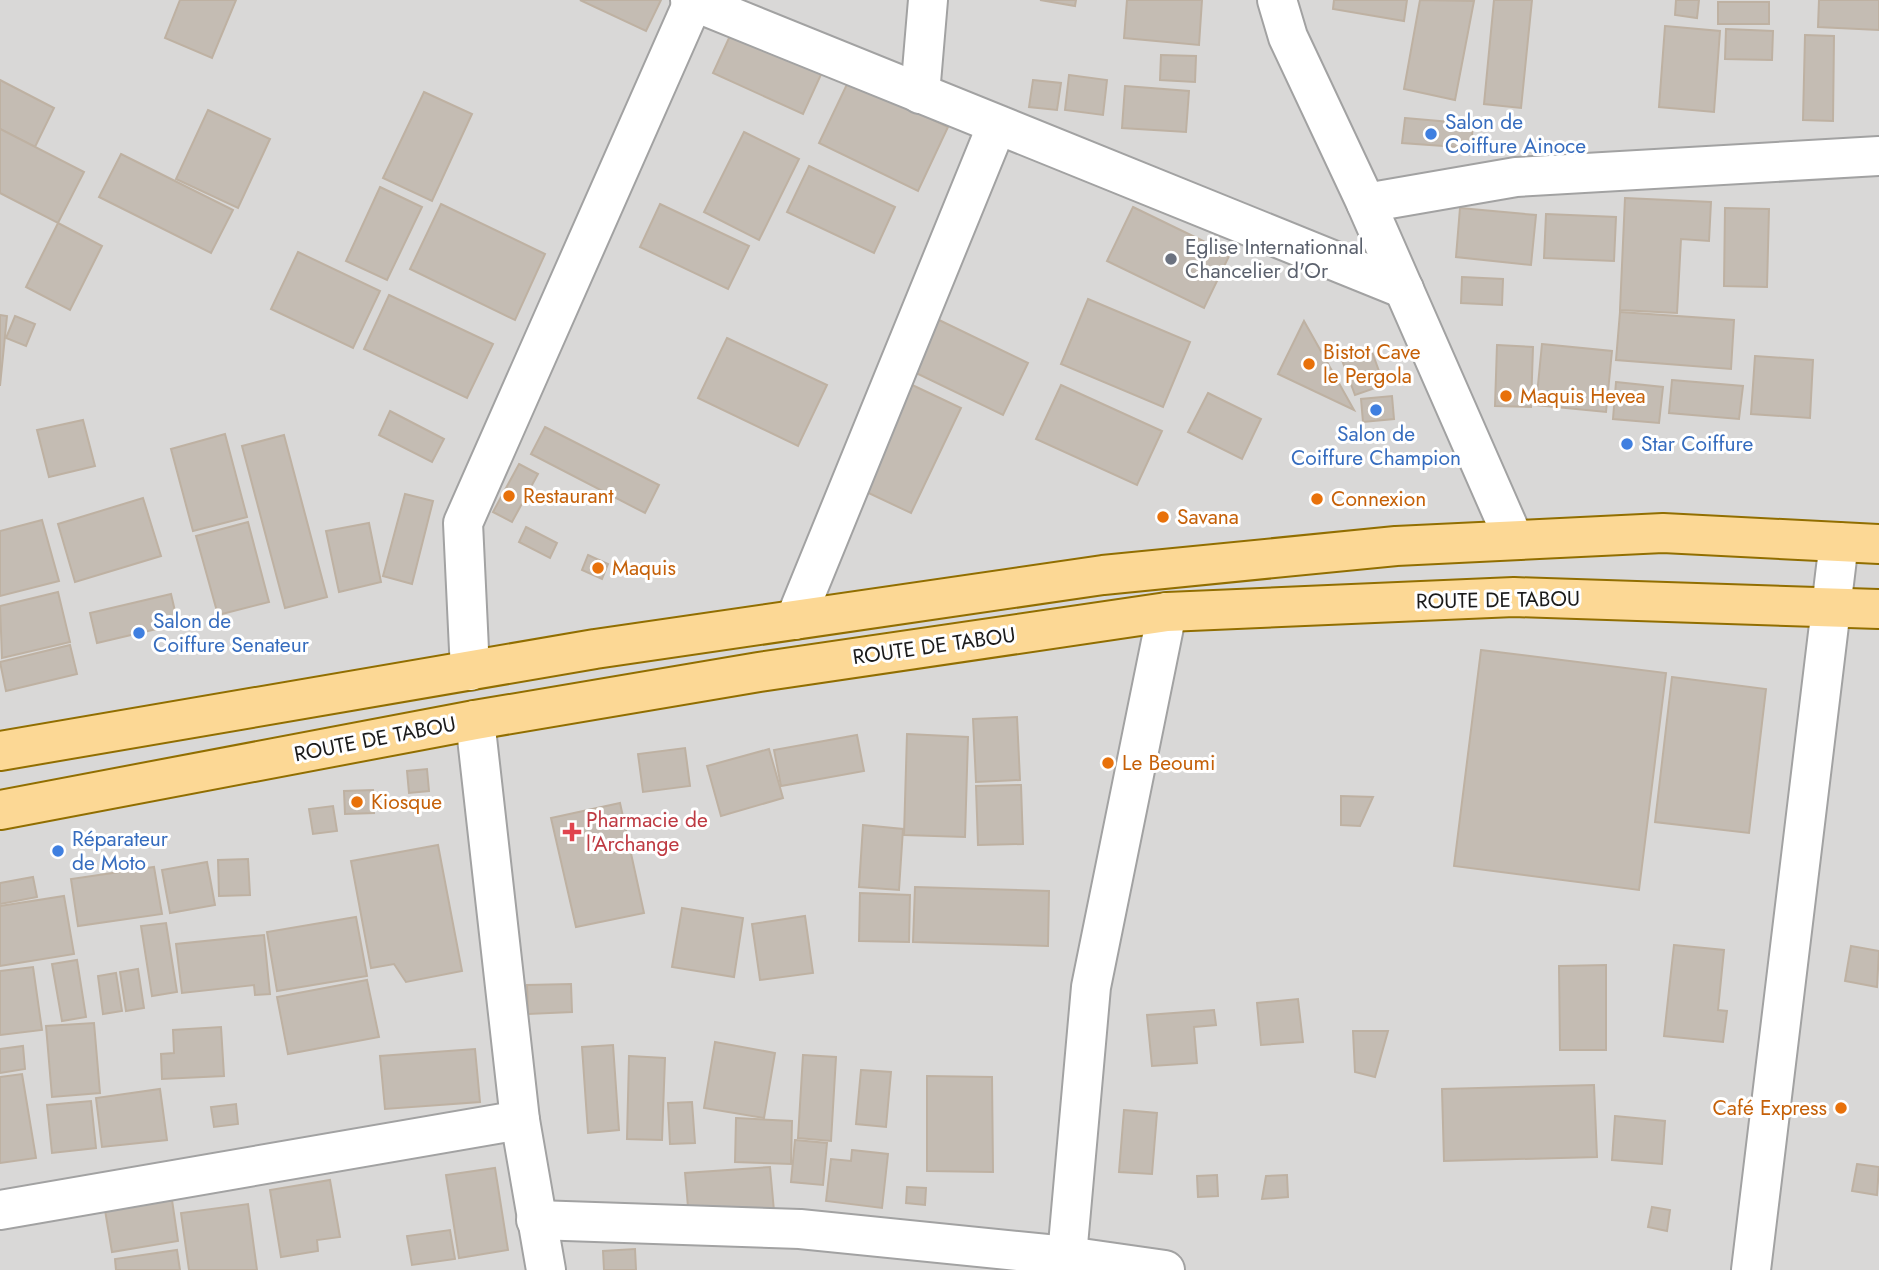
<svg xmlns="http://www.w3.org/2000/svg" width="1879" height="1270" viewBox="0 0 1879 1270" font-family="Jost,sans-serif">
  <rect width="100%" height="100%" fill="#ece9e0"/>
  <!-- residential -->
  <rect fill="#d9d8d7" x="0" y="0" width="1879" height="1270"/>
  <!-- building -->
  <g fill="#c4bcb3" stroke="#beb1a2" stroke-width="2">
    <polygon points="180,0 236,0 212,58 165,38"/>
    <polygon points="580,0 661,0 646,31"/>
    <polygon points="1040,0 1076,0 1075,6"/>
    <polygon points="1127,0 1202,0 1199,45 1124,38"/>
    <polygon points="1334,0 1407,0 1404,21 1333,9"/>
    <polygon points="1420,0 1474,1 1455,100 1404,89"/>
    <polygon points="1494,0 1532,0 1521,108 1484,104"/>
    <polygon points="1676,0 1699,0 1697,18 1675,15"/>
    <polygon points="1819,0 1879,0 1879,30 1818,27"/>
    <rect x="1718" y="2" width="51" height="22"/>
    <polygon points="1665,26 1720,31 1714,112 1659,107"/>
    <polygon points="734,27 824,68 803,114 713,73"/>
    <polygon points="1726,29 1773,31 1772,60 1725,59"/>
    <polygon points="1805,35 1834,36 1833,121 1803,120"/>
    <polygon points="1161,55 1196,56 1195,82 1160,80"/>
    <polygon points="1069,75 1107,80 1103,115 1065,110"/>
    <polygon points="0,80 54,108 35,147 0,129"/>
    <polygon points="849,80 948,127 918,191 819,143"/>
    <polygon points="1033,80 1061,83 1057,110 1029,107"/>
    <polygon points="1125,86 1189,91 1186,132 1122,128"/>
    <polygon points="424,92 472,114 432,201 383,178"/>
    <polygon points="208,110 270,139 238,208 176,179"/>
    <polygon points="1405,118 1473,124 1471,148 1402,143"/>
    <polygon points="0,129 84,172 58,223 0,193"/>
    <polygon points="744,132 799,159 759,240 704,212"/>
    <polygon points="121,154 233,210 211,253 99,197"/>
    <polygon points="809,166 895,207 874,253 787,212"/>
    <polygon points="380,187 422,207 387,280 346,261"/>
    <polygon points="1625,198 1711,202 1709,241 1681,239 1677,313 1620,310"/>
    <polygon points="441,204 545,254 515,320 410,269"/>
    <polygon points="660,204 749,246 728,289 640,247"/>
    <polygon points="1133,207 1230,254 1204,308 1107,261"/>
    <polygon points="1460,208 1536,215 1531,265 1456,257"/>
    <polygon points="1725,208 1769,209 1767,287 1724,286"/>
    <polygon points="1546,214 1616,217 1614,261 1544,258"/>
    <polygon points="58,223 102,246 70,310 26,287"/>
    <polygon points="298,252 380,291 353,348 271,309"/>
    <polygon points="1462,277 1503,279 1502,305 1461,303"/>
    <polygon points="389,295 493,344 467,398 364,349"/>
    <polygon points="1088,299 1190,342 1163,407 1061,364"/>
    <polygon points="1620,312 1734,320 1731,369 1616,360"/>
    <polygon points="0,315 7,316 0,386"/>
    <polygon points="15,316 35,324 26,346 6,338"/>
    <polygon points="939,320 1028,363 1003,415 914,372"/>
    <polygon points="1304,321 1354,410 1278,374"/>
    <polygon points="727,338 827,385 798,446 698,398"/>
    <polygon points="1542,344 1612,351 1606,412 1536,405"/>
    <polygon points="1497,345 1533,347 1531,407 1495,406"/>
    <polygon points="1371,349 1384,385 1355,395 1342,360"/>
    <polygon points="1755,356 1813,360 1810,418 1751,414"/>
    <polygon points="1672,380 1743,386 1739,419 1669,413"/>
    <polygon points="1616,382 1663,387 1659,423 1613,419"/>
    <polygon points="908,383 961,408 911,513 858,488"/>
    <polygon points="1061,385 1162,431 1137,485 1036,439"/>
    <polygon points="1208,393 1261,419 1242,459 1188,432"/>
    <polygon points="1392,396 1394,419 1363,422 1361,399"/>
    <polygon points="390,411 444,439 432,462 379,435"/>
    <polygon points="83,420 95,466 49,477 37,430"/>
    <polygon points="545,427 659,485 645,513 531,454"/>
    <polygon points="225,434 247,517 193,531 171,449"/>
    <polygon points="284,435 327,597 285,608 242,446"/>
    <polygon points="519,464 538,474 512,522 493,512"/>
    <polygon points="405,494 433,501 412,584 383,576"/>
    <polygon points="143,498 161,556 75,582 58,524"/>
    <polygon points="42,520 59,581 0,596 0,531"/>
    <polygon points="248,522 269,602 218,615 196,536"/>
    <polygon points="369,523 381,582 339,592 326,531"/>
    <polygon points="526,527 557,543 550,558 519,542"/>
    <polygon points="588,555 608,564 602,579 582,570"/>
    <polygon points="58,592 70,642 2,658 0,606"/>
    <polygon points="171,594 178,624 97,643 90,613"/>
    <polygon points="70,645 77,674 6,691 0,662"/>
    <polygon points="1481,650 1666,673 1639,890 1454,866"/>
    <polygon points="1672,677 1766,689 1749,833 1655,822"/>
    <polygon points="1017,717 1020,780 976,782 973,719"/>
    <polygon points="907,734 968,737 965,837 904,835"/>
    <polygon points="857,735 864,771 781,786 774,750"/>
    <polygon points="685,748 690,786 643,792 638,754"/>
    <polygon points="769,749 783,798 721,816 707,766"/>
    <polygon points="427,769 429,791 409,793 407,771"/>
    <polygon points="1021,785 1023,844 978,845 976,786"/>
    <polygon points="373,790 374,813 345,814 344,791"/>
    <polygon points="1341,796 1373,797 1360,826 1341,825"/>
    <polygon points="620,803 644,913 576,927 551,818"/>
    <polygon points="333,806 337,831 313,834 309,809"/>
    <polygon points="863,825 903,829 899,890 859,887"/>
    <polygon points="438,845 462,971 406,982 394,964 371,968 351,861"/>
    <polygon points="248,859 250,895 219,896 218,860"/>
    <polygon points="207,862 215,905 170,913 162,870"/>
    <polygon points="154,867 162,914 78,926 71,879"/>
    <polygon points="33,877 37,897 0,904 0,883"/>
    <polygon points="915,887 1049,891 1048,946 913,942"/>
    <polygon points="860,893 910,895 909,942 859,941"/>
    <polygon points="64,896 74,954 0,966 0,906"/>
    <polygon points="682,908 743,918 734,977 672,967"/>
    <polygon points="805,916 813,973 760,980 752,924"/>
    <polygon points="356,917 367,976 277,991 267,932"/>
    <polygon points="166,923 177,992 152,996 141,926"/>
    <polygon points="264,935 270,994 255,995 254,985 182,993 176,944"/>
    <polygon points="1674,945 1724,950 1718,1010 1727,1011 1723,1042 1664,1036"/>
    <polygon points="1851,946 1879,951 1877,987 1845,981"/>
    <polygon points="77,960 86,1017 62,1021 52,964"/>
    <polygon points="1606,965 1606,1050 1560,1050 1559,966"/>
    <polygon points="33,967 42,1030 0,1035 0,971"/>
    <polygon points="138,969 144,1008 126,1011 120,972"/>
    <polygon points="116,973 122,1011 103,1014 98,976"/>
    <polygon points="367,980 379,1037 288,1054 277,997"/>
    <polygon points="571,984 572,1012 528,1014 527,985"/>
    <polygon points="1298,999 1303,1042 1261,1045 1257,1003"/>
    <polygon points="1214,1010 1216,1025 1194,1027 1197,1063 1152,1066 1147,1015"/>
    <polygon points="94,1023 100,1093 52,1097 46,1026"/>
    <polygon points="221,1027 224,1076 162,1079 161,1054 174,1053 173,1030"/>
    <polygon points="1353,1031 1388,1031 1375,1077 1355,1072"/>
    <polygon points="715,1042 775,1053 764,1118 704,1108"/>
    <polygon points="613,1045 619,1130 588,1133 582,1047"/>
    <polygon points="23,1046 25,1069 0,1073 0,1049"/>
    <polygon points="475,1049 480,1102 385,1109 380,1056"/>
    <polygon points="803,1055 836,1057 831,1141 798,1138"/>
    <polygon points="629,1056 665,1058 662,1140 627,1139"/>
    <polygon points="861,1070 891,1072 886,1127 856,1124"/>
    <polygon points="22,1074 36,1158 0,1163 0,1077"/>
    <polygon points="927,1076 992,1077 993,1172 927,1171"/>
    <polygon points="1594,1085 1597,1157 1444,1161 1442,1089"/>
    <polygon points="160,1089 167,1140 102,1147 96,1098"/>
    <polygon points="91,1101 96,1148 52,1153 47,1105"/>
    <polygon points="692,1102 695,1143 670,1144 668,1103"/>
    <polygon points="236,1104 238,1124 214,1127 211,1107"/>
    <polygon points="1124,1110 1157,1113 1152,1174 1119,1172"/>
    <polygon points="1615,1116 1665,1121 1662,1164 1612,1160"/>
    <polygon points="736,1118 792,1121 791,1164 735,1162"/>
    <polygon points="795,1140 827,1143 823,1185 791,1182"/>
    <polygon points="852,1150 888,1154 882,1208 826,1201 831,1159 851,1161"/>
    <polygon points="1857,1164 1879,1167 1877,1195 1852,1191"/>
    <polygon points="770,1167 774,1211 689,1218 685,1173"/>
    <polygon points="495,1168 508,1250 459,1258 446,1175"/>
    <polygon points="1217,1175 1218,1196 1198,1197 1197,1176"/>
    <polygon points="1287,1175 1288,1197 1262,1199 1266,1176"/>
    <polygon points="330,1180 340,1237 317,1240 318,1251 281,1257 270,1190"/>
    <polygon points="907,1187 926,1188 925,1205 906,1203"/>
    <polygon points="172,1200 178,1241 112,1252 105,1210"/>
    <polygon points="248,1204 257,1270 189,1270 181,1213"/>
    <polygon points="1652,1207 1670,1210 1667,1231 1648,1227"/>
    <polygon points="450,1230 455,1259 412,1265 407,1236"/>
    <polygon points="635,1249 636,1270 604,1270 603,1251"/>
    <polygon points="177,1250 180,1270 116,1270 115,1259"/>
  </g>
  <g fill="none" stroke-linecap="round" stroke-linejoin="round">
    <!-- minor casing -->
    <g stroke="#a2a2a2" stroke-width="42">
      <g id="minor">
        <polyline points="690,0 1404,289"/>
        <polyline points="1277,0 1288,37 1366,203 1514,540"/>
        <polyline points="920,94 928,0"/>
        <polyline points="1366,203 1516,177 1879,156"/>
        <polyline points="795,620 997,125"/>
        <polyline points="470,671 463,523 694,0"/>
        <polyline points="475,720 520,1120 546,1270"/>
        <polyline points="0,1210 520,1120"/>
        <polyline points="536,1220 800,1229 1067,1256 1165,1270"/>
        <polyline points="1064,1270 1067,1256 1091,987 1167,612"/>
        <polyline points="1751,1270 1839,542"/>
      </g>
    </g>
    <!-- major casing -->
    <g stroke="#916e00" stroke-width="42">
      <g id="major">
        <polyline points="0,751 595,649 1103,575 1396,546 1663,533 1879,544"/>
        <polyline points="0,810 475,720 759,672 1167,612 1514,597 1879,609"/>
      </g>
    </g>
    <!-- minor -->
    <use href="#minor" stroke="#fff" stroke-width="38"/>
    <!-- major -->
    <use href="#major" stroke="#fcd895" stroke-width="38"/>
  </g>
  <!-- markers -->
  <g fill="#3f7fe0" stroke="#fff" stroke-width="2.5">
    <circle cx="1431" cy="134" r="7"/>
    <circle cx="1376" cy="410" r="7"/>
    <circle cx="1627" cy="444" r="7"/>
    <circle cx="139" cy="633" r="7"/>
    <circle cx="58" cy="851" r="7"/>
  </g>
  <circle fill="#6b7280" stroke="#fff" stroke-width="2.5" cx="1171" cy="259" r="7"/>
  <g fill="#e8710a" stroke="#fff" stroke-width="2.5">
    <circle cx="1309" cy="364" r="7"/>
    <circle cx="1506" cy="396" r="7"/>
    <circle cx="509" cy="496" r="7"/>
    <circle cx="1317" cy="499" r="7"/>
    <circle cx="1163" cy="517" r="7"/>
    <circle cx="598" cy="568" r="7"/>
    <circle cx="1108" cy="763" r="7"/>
    <circle cx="357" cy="802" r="7"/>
    <circle cx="1841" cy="1108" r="7"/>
  </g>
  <path fill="#e0444e" stroke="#fff" stroke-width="2.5" d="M568.5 821.5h7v7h7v7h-7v7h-7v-7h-7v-7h7z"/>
  <g text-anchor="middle" stroke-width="6" stroke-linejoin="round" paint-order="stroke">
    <!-- shop labels -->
    <g font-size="21" fill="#366cbe" stroke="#fff" text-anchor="start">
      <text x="1445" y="129">Salon de<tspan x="1445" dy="24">Coiffure Ainoce</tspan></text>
      <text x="1376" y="441" text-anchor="middle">Salon de<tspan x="1376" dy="24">Coiffure Champion</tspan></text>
      <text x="1641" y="451">Star Coiffure</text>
      <text x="153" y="628">Salon de<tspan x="153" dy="24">Coiffure Senateur</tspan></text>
      <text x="72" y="846">Réparateur<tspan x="72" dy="24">de Moto</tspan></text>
    </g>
    <!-- worship labels -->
    <g font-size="21" fill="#5b616d" stroke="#fff" text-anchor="start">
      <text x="1185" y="254">Eglise Internationnal<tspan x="1185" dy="24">Chancelier d'Or</tspan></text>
    </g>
    <!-- food labels -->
    <g font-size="21" fill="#c56008" stroke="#fff" text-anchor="start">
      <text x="1323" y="359">Bistot Cave<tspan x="1323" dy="24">le Pergola</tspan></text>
      <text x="1520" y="403">Maquis Hevea</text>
      <text x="523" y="503">Restaurant</text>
      <text x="1331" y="506">Connexion</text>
      <text x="1177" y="524">Savana</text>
      <text x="612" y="575">Maquis</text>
      <text x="1122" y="770">Le Beoumi</text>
      <text x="371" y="809">Kiosque</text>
      <text x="1827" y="1115" text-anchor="end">Café Express</text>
    </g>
    <!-- street labels -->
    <g font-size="21" fill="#1b1b1b" stroke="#fff">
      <text transform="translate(1498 600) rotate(-1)" y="7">ROUTE DE TABOU</text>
      <text transform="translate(934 646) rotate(-8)" y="7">ROUTE DE TABOU</text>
      <text transform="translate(375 739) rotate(-11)" y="7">ROUTE DE TABOU</text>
    </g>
    <!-- health labels -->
    <g font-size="21" fill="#be3a42" stroke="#fff" text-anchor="start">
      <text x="586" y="827">Pharmacie de<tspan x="586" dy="24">l'Archange</tspan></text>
    </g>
  </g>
</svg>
